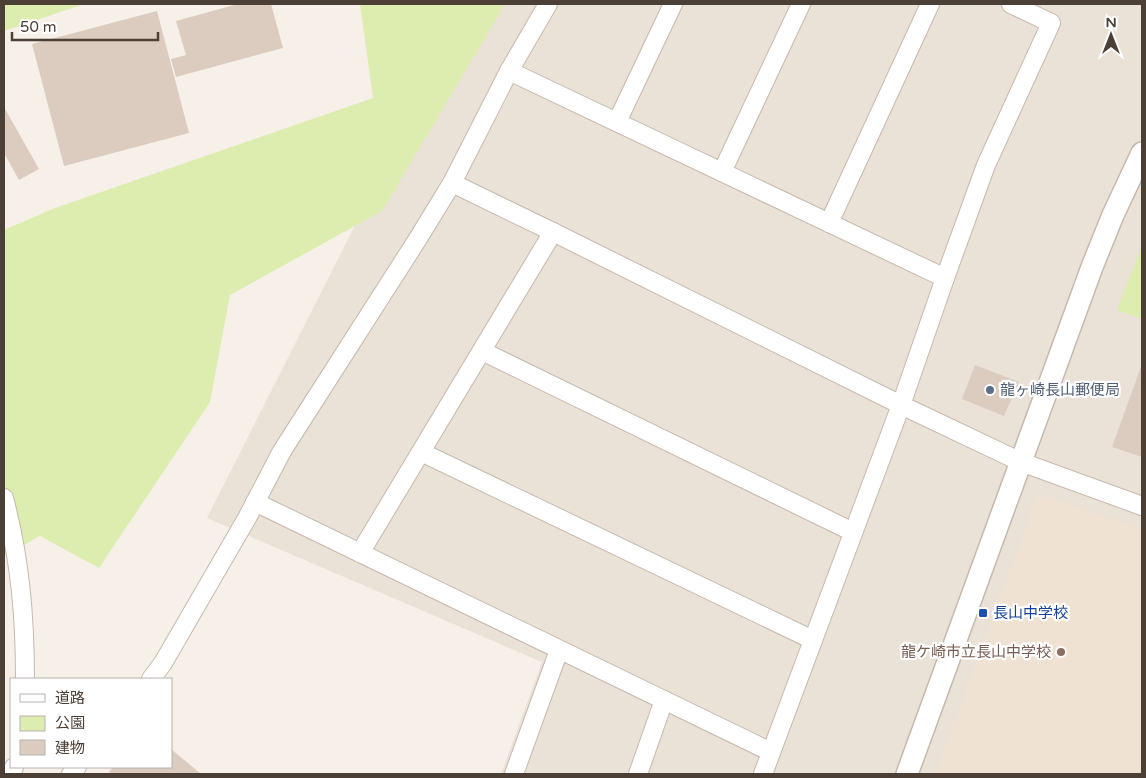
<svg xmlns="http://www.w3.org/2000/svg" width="1146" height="778" viewBox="0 0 1146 778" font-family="'Varela Round','Noto Sans JP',sans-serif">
  <rect width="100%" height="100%" fill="#f6f0e9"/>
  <!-- residential -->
  <polygon fill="#eae1d7" points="467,4 1142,4 1142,774 501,774 542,662 207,518"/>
  <!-- education -->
  <polygon fill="#f0e2d2" points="1038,493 1142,530 1142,774 935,774"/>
  <!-- green -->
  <g fill="#dcedaf">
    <polygon points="4,4 84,4 4,31"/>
    <polygon points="360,4 505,4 382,211 230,295 210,402 99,568 40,536 4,556 4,230 55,208 373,98"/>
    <polygon points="1142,245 1142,319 1117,310"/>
  </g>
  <!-- building -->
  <g fill="#dcccc0">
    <polygon points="238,4 271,4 283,48 176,77 171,59 186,55 176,21"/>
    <polygon points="157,11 189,133 64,166 32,44"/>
    <polygon points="4,107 39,169 19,180 4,153"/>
    <polygon points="1142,364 1142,457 1112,447"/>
    <polygon points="975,365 1019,382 1004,416 962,399"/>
    <polygon points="171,749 201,774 111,774 109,772 113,767 171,767"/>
  </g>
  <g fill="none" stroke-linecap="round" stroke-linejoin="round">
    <!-- minor casing -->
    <g stroke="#c5b9ae" stroke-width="20">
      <g id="minor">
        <polyline points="509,71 945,278"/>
        <polyline points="617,122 673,4"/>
        <polyline points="722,172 801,4"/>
        <polyline points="452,183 553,232 901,405 1021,462 1142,506"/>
        <polyline points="829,223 930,4"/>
        <polyline points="482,351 853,532"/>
        <polyline points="421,452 813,640"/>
        <path d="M4,498C20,559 25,616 25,679"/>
        <polyline points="255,502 771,752"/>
        <polyline points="360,553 553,232"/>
        <polyline points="151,679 163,663 247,518 282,451 419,237 452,183 509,71 548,4"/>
        <polyline points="11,774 14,767"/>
        <polyline points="71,774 77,767"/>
        <polyline points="514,774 559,650"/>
        <polyline points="638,774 664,700"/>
        <polyline points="763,774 901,405 945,278 986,165 1051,23 1011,4"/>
      </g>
    </g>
    <!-- tertiary casing -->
    <g stroke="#c5b9ae" stroke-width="24">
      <polyline id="tertiary" points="907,774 1092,267 1113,215 1142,153"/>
    </g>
    <!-- minor -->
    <use href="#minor" stroke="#fff" stroke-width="18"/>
    <!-- tertiary -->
    <use href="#tertiary" stroke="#fff" stroke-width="21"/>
  </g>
  <!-- markers -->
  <circle fill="#5c6f8a" stroke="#fff" stroke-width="2" cx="990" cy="390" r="5"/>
  <rect fill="#1a4fb4" stroke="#fff" stroke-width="2" x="978" y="608" width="10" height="10" rx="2.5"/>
  <circle fill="#8d6e63" stroke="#fff" stroke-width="2" cx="1061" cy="652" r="5"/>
  <g text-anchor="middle" stroke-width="4.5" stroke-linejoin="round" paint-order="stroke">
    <!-- service labels -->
    <g font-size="15" fill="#4e5e75" stroke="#fff" text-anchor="start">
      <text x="1000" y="395">龍ヶ崎長山郵便局</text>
    </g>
    <!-- transit labels -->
    <g font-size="15" fill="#164399" stroke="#fff" text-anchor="start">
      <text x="993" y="618">長山中学校</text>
    </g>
    <!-- education labels -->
    <g font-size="15" fill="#785e54" stroke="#fff" text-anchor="end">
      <text x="1051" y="657">龍ケ崎市立長山中学校</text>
    </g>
  </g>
  <!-- border -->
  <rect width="1146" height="778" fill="none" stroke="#4b3f36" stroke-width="10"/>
  <!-- legend -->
  <rect x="10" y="678" width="162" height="90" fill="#ffffff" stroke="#b7b2af"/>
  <rect x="20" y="694" width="25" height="8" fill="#ffffff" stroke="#b7b2af"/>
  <text x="55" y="703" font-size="15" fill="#4b3f36">道路</text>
  <rect x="20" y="716" width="25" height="15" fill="#dcedaf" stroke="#b7b2af"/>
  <text x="55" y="728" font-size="15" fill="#4b3f36">公園</text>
  <rect x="20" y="740" width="25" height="15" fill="#dcccc0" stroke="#b7b2af"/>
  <text x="55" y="753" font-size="15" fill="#4b3f36">建物</text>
  <!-- north arrow -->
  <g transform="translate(1111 35)" stroke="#ffffff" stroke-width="4" paint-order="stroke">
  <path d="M0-4L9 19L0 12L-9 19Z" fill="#4b3f36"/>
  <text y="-8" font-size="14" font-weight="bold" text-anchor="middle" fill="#4b3f36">N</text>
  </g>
  <!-- scale -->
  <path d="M12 32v8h146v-8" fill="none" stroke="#4b3f36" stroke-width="2.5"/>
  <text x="20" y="32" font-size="15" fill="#4b3f36" stroke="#ffffff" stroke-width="4" paint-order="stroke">50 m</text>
</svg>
